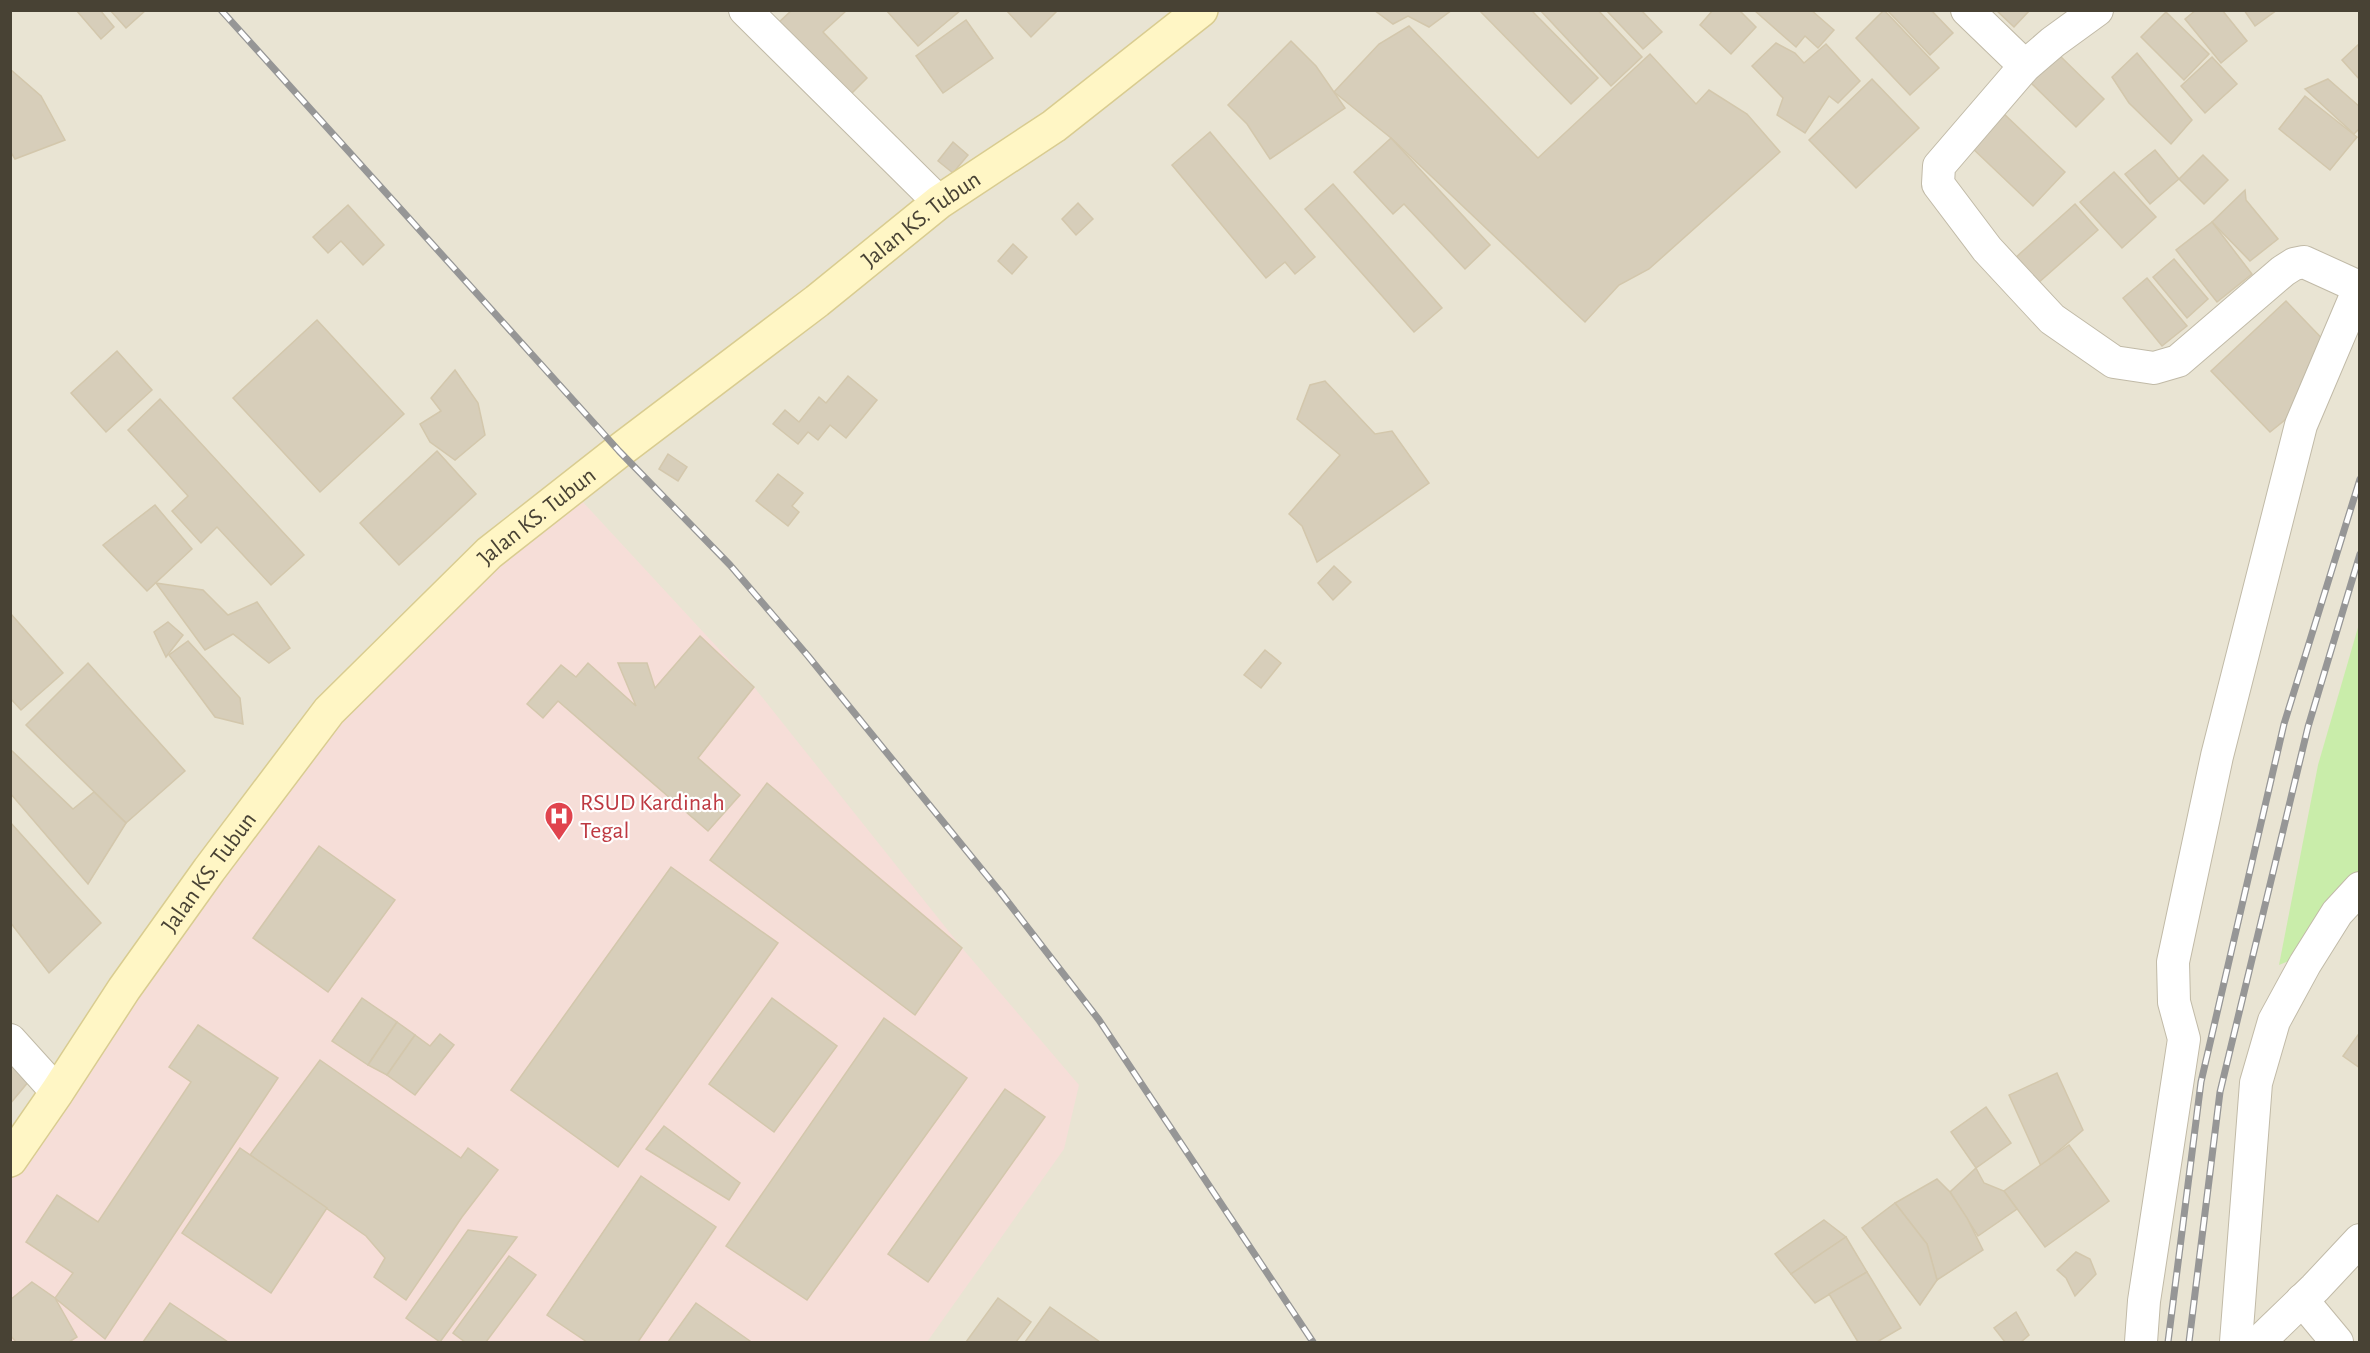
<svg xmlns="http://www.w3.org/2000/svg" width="2370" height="1353" viewBox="0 0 2370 1353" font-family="'Alegreya Sans',sans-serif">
  <rect width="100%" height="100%" fill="#f5f1e5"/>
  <!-- residential -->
  <rect fill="#e9e4d3" x="11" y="11" width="2348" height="1331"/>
  <!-- medical -->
  <polygon fill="#f6ded8" points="569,487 754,687 962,948 1079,1085 1064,1149 927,1342 11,1342 11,1166 316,737"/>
  <!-- green -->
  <polygon fill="#c9edaa" points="2359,624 2359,905 2327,945 2279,965 2318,765"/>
  <!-- building -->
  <g fill="#d7ceba" stroke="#d3c7ac" stroke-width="1.5">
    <polygon points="76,10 100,10 114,27 101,39"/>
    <polygon points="110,10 146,10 126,28"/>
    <polygon points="792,10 847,10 823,32 867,78 847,98 777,24"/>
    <polygon points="886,10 961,10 918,46"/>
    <polygon points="1006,10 1058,10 1031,37"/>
    <polygon points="1374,10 1452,10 1429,27 1408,16 1393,24"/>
    <polygon points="1479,10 1531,10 1598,78 1571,104"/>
    <polygon points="1540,10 1598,10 1642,57 1611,86"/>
    <polygon points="1606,10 1641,10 1662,32 1643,49"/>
    <polygon points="1713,10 1739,10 1756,27 1731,54 1700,25"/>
    <polygon points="1754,10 1811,10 1834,30 1818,48 1805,36 1796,47"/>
    <polygon points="1884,10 1939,68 1910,95 1856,38"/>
    <polygon points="1887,10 1931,10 1953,33 1930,55"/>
    <polygon points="1996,10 2030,10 2014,27"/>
    <polygon points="2196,10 2222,10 2247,41 2221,63 2185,19"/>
    <polygon points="2244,10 2277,10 2255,26"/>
    <polygon points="2166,12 2209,54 2184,80 2141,37"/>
    <polygon points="966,20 993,58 943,93 916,56"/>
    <polygon points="1409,26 1538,158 1650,54 1696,104 1709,90 1747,114 1780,152 1649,269 1619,285 1585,322 1391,138 1334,92 1379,44"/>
    <polygon points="1291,41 1316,66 1345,108 1270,159 1247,124 1228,105"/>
    <polygon points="1776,43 1795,53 1804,63 1826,44 1860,81 1838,103 1829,96 1805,133 1777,115 1783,98 1752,66"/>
    <polygon points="2360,43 2360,80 2342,60"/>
    <polygon points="2056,52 2104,99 2076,127 2028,80"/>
    <polygon points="2137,53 2192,120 2171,144 2129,103 2112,77"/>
    <polygon points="2212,57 2237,84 2205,113 2181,86"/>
    <polygon points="10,69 41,96 65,140 15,159 10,151"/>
    <polygon points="1872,79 1919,128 1856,188 1809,140"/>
    <polygon points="2328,79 2360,107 2360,128 2354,134 2305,89"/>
    <polygon points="2305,96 2357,137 2330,170 2279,129"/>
    <polygon points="2001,111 2065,172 2033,206 1969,145"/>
    <polygon points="1210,132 1315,257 1295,274 1285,262 1266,278 1172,165"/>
    <polygon points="1391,138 1490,245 1465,269 1404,204 1393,214 1354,172"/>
    <polygon points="953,142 968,155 953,173 938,161"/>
    <polygon points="2155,150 2179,179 2150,204 2125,174"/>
    <polygon points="2203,155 2228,180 2204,204 2179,179"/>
    <polygon points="2114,172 2156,217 2122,248 2080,202"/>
    <polygon points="1333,184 1442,308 1414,332 1305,209"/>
    <polygon points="2245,190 2246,200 2278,239 2250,261 2212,222"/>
    <polygon points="1078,203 1093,219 1076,235 1062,219"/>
    <polygon points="2075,204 2098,230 2037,284 2014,259"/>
    <polygon points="348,205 384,245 363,265 341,241 328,253 313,237"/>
    <polygon points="2212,222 2252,274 2217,302 2176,250"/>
    <polygon points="1013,244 1027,257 1012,274 998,261"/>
    <polygon points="2174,259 2208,299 2187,318 2153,277"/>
    <polygon points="2147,278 2187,326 2162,346 2123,298"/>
    <polygon points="2286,301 2331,348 2301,407 2270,432 2211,371"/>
    <polygon points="317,320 404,414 320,492 233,398"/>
    <polygon points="117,351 152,390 106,432 71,393"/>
    <polygon points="455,370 478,403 485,435 455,460 430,442 420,424 441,411 431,398"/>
    <polygon points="848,376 877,400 846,438 830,425 818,440 808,432 798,444 773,424 785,410 799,422 819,397 826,403"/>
    <polygon points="1325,381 1375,434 1392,431 1429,483 1317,562 1302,526 1289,514 1340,455 1297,419 1310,385"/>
    <polygon points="160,399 304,555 271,585 217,527 201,543 172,511 188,496 128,430"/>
    <polygon points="437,451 476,494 399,565 360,523"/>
    <polygon points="668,454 687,467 678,481 659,469"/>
    <polygon points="778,474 803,493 792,506 799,512 788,526 756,501"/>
    <polygon points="155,505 192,549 147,591 103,545"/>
    <polygon points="1334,566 1351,582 1333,600 1318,583"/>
    <polygon points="156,583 203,590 228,615 257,602 290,648 269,663 233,634 205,650"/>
    <polygon points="11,614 63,673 21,710 10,698"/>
    <polygon points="168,622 183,635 166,657 154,632"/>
    <polygon points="700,636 754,687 698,758 740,795 708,831 558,701 543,718 527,704 561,665 576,677 588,663 636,706 618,663 647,663 655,688"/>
    <polygon points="188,641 240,698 243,724 215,717 169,655"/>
    <polygon points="1265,650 1281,663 1261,688 1244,675"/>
    <polygon points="88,663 185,771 126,823 26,725"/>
    <polygon points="10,749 73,809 94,792 126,823 88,884 10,793"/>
    <polygon points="767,783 962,948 915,1015 710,860"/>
    <polygon points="10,822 101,923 49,973 10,922"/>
    <polygon points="319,846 395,900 328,992 253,938"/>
    <polygon points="671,867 778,943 618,1167 511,1090"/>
    <polygon points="362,998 397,1022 368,1065 332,1041"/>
    <polygon points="772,998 837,1046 774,1132 709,1084"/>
    <polygon points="884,1018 967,1078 807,1300 726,1246"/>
    <polygon points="397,1022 415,1035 387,1075 368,1065"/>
    <polygon points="198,1025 278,1078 105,1339 55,1298 73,1273 26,1242 57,1195 98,1222 191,1082 169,1067"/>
    <polygon points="2360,1032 2360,1068 2343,1056"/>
    <polygon points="440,1034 454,1045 415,1095 387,1075 415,1035 430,1046"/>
    <polygon points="320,1060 461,1158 468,1148 498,1170 462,1217 406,1300 374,1277 385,1258 366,1236 250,1155"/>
    <polygon points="10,1064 29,1081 10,1104"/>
    <polygon points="2057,1073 2083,1130 2041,1166 2009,1095"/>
    <polygon points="1005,1089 1045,1117 928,1282 888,1254"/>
    <polygon points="1986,1107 2011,1143 1976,1168 1951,1132"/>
    <polygon points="664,1126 740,1183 729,1200 646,1149"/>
    <polygon points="2069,1145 2109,1201 2045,1247 2004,1191"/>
    <polygon points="240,1148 327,1208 271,1293 182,1233"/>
    <polygon points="1976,1168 1984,1183 2004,1191 2017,1209 1978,1236 1950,1192"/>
    <polygon points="641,1176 716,1227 638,1342 587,1342 547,1315"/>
    <polygon points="1937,1179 1950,1192 1967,1218 1983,1250 1937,1280 1927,1244 1895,1203"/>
    <polygon points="1895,1203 1927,1244 1937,1280 1920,1305 1862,1228"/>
    <polygon points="1824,1220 1846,1237 1791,1274 1775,1254"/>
    <polygon points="468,1230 517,1237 440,1342 406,1318"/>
    <polygon points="1846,1237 1867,1272 1815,1303 1791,1274"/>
    <polygon points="2076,1252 2090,1259 2096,1274 2075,1296 2066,1278 2057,1270"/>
    <polygon points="509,1256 536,1275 486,1342 465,1342 453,1333"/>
    <polygon points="1867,1272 1901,1328 1877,1342 1858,1342 1829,1294"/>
    <polygon points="32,1282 55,1298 77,1337 69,1342 16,1342 10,1335 10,1300"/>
    <polygon points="998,1298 1031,1322 1016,1342 966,1342"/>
    <polygon points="170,1303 228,1342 143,1342"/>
    <polygon points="696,1303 750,1341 749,1342 668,1342"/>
    <polygon points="1050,1307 1100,1342 1025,1342"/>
    <polygon points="2016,1312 2029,1335 2021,1342 2005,1342 1994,1328"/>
  </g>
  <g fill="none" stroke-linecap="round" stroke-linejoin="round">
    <!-- minor casing -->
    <g stroke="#c1baa7" stroke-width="34">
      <g id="minor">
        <polyline points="745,10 939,202"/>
        <polyline points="1967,10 2025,66"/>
        <polyline points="2097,10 2053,42 2025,66 1939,166 1938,184 1987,249 2052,319 2114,362 2154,368 2178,361 2283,271 2294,264 2304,262 2359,287"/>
        <polyline points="10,1040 57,1092"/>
        <polyline points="2302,1300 2337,1342"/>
        <polyline points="2141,1342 2144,1301 2184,1039 2174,1002 2173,962 2217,756 2301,425 2360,286"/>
        <polyline points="2236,1342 2256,1083 2274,1021 2305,964 2337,913 2360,888"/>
        <polyline points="2259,1342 2315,1288 2360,1240"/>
      </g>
    </g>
    <!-- secondary casing -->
    <g stroke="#d9cc90" stroke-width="36">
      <g id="secondary">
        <path id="s1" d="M10,1160L57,1092L124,989L209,870L329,711L489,553L619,451L817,301L939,202L1054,126L1201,10"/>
      </g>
    </g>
    <!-- minor -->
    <use href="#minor" stroke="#fff" stroke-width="32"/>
    <!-- secondary -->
    <use href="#secondary" stroke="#fff6c5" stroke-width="33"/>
    <!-- rail casing -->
    <g stroke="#969696" stroke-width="7">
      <g id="rail">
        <polyline points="221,10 619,451 730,565 808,656 1001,893 1099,1020 1313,1342"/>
        <polyline points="2168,1342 2201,1082 2284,724 2360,479"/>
        <polyline points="2189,1342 2220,1092 2308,727 2360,554"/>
      </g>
    </g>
    <!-- rail -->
    <use href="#rail" stroke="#fff" stroke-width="4.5" stroke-dasharray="14" stroke-linecap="butt"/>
  </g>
  <!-- icons -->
  <defs>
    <g id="hospital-pin" transform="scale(1.5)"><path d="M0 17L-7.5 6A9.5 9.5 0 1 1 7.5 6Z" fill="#e0444e" stroke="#fff"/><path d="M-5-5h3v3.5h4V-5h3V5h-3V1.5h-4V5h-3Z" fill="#fff"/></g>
  </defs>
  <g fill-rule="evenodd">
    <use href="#hospital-pin" x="559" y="816"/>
  </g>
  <g text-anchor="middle" stroke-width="4.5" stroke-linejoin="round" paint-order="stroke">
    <!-- street labels -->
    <g font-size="24" fill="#484234" stroke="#fff">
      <text dy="8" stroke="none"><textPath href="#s1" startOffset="1322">Jalan KS. Tubun</textPath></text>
      <text dy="8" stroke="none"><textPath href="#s1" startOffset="836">Jalan KS. Tubun</textPath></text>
      <text dy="8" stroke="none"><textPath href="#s1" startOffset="350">Jalan KS. Tubun</textPath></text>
    </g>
    <!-- health labels -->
    <g font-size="24" fill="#be3a42" stroke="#fff" text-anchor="start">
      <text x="580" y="810">RSUD Kardinah<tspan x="580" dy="28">Tegal</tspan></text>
    </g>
  </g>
  <!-- border -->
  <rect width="2370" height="1353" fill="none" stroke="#484234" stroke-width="24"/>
</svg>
